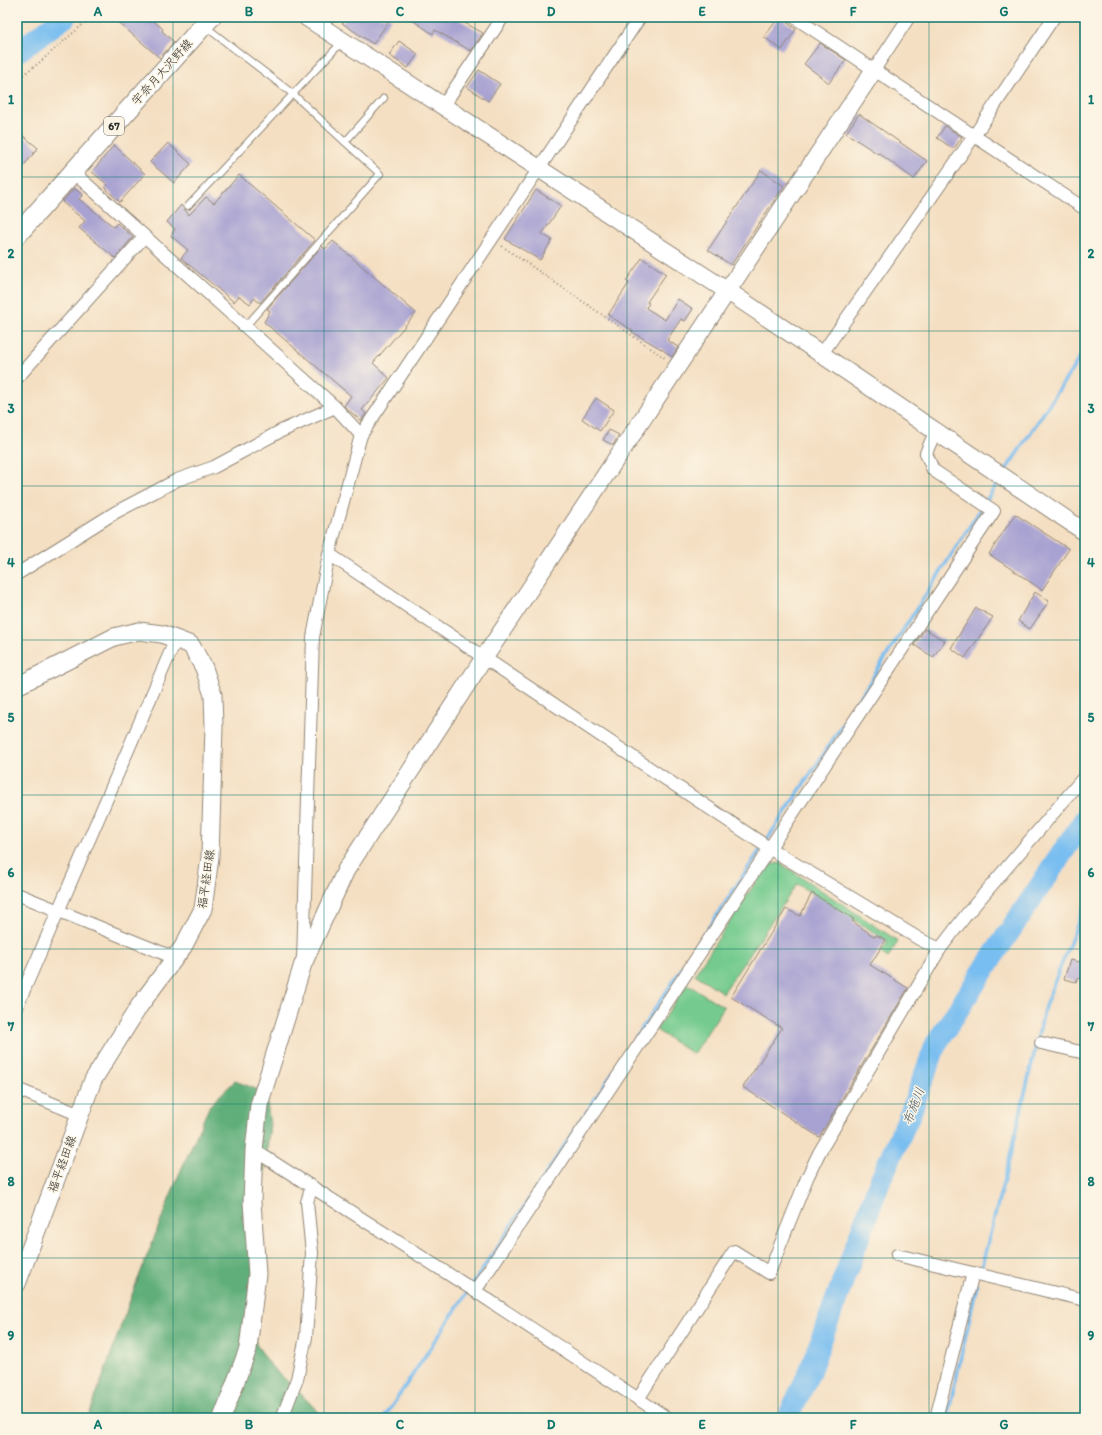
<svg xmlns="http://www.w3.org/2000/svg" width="1102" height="1435" viewBox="0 0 1102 1435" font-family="Itim,'Klee One',sans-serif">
  <rect width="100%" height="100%" fill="#fcf5e5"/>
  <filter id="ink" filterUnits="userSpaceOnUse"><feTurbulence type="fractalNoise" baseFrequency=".025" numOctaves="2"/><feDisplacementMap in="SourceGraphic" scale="8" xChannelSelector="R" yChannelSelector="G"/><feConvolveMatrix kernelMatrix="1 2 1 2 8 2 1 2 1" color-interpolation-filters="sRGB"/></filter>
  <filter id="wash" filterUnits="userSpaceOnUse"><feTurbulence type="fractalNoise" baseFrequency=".012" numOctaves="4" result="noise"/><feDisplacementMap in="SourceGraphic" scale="16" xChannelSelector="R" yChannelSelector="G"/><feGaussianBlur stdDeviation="0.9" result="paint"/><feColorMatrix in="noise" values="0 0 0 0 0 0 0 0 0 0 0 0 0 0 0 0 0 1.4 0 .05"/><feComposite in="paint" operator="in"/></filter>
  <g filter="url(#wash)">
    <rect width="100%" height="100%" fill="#f4dfc2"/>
    <!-- green -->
    <g fill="#75cb8f" stroke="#507b5d">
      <polygon points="780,863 898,941 888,958 881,953 888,941 797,884 723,993 695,974 767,865"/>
      <polygon points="687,984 724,1007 693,1054 656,1030"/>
    </g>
    <!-- forest -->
    <path fill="#60af7a" stroke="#466d52" d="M235,1081C247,1086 255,1087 266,1095L270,1125L256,1237V1344L272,1367L299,1392L324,1418H88L133,1292L177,1179L210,1105Z"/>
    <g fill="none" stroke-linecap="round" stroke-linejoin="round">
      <!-- stream -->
      <g stroke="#79bef0" stroke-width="3.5">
        <polyline points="1004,473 1085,350"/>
        <polyline points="982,1265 1014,1141 1045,1006 1085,905"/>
        <polyline points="384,1418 821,758 1000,479"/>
        <polyline points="947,1418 977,1285"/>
      </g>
      <!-- river -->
      <g stroke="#79bef0" stroke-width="22">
        <polyline points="17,52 65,17"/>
        <polyline points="788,1418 809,1373 879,1183 910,1114 936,1044 985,968 1085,819"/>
      </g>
    </g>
    <g id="blocks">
      <!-- building -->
      <g fill="#a8a2d2">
        <polygon points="112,17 149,17 163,29 162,31 174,42 160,58"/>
        <polygon points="347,17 392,17 373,44 342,23"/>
        <polygon points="408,17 454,17 483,33 471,51 435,30 433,34"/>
        <polygon points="779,17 796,29 782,50 764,37"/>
        <polygon points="399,41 418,54 408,68 389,55"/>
        <polygon points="820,43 846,60 829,83 804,64"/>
        <polygon points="479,70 500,84 488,101 467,87"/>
        <polygon points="859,114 927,161 914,179 879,153 878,154 846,133"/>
        <polygon points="945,126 962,137 954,149 937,138"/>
        <polygon points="17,131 38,148 17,174"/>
        <polygon points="168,143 191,164 174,183 150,162"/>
        <polygon points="114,145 145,174 120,202 105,188 108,185 92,172"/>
        <polygon points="761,170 784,186 731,265 708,250"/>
        <polygon points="239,175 315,240 260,303 254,298 250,304 239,296 234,302 181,258 188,250 171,236 175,229 167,222 181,205 189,215 206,197 214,203"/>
        <polygon points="74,188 83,195 79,199 114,227 117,223 133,237 115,258 79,228 85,221 62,202"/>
        <polygon points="536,190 561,206 542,234 552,240 540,260 505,239"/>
        <polygon points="333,241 416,313 373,363 389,378 362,410 366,413 361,421 344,406 351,396 264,322 270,311 267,309 322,246 325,249"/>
        <polygon points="642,258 666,274 647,302 649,303 646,308 665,320 678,299 693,309 685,321 681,319 667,340 678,347 672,357 663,350 632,332 633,331 608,315 629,283 626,281"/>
        <polygon points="596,398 614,410 600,431 582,419"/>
        <polygon points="609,430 619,435 613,445 603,440"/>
        <polygon points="1015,514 1069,549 1042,590 989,554"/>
        <polygon points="1035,592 1049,601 1030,629 1018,621"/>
        <polygon points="976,608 993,617 965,658 951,648"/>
        <polygon points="925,629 945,641 933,657 914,645"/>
        <polygon points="812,893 854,919 852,921 875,937 876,935 886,940 870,965 908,988 819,1137 743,1087 782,1028 731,997 786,909 800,916"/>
        <polygon points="1070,960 1085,963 1085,980 1078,978 1076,982 1064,979"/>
      </g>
    </g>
  </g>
  <g filter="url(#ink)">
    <use href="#blocks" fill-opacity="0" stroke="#908576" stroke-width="1"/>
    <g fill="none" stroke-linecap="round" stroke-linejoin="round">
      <!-- lane casing -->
      <g stroke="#908576" stroke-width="8">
        <g id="lane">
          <polyline points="206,27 293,94 342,42"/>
          <polyline points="188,206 293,94 345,142 384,98"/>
          <polyline points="245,327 380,174 345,142"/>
        </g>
      </g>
      <!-- street casing -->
      <g stroke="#908576" stroke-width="14">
        <g id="street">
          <polyline points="794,17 1085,209"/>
          <polyline points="874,70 909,17"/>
          <polyline points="443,106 503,17"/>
          <polyline points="73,172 335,407 361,435"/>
          <polyline points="821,355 974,136 1054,17"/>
          <polyline points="17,378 144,237"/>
          <polyline points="329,554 769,848 921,940 940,949"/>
          <polyline points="17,574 116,512 177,480 214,467 279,432 335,407"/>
          <polyline points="17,894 175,958"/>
          <polyline points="303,960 313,637 329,554 361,435 640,17"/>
          <polyline points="17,1006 176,639"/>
          <polyline points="1041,1043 1085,1053"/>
          <polyline points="17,1089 80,1115"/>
          <polyline points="254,1150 475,1291 667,1418"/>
          <polyline points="897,1255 1085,1300"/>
          <polyline points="475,1291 994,511 933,470 926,453 935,432"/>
          <polyline points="638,1399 734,1251 769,1273 807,1178 819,1153 940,949 966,915 1085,776"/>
          <polyline points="282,1418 297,1379 306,1337 312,1253 307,1202 312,1186"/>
          <polyline points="936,1418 973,1273"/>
        </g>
      </g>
      <!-- secondary casing -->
      <g stroke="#908576" stroke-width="19">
        <g id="secondary">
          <polyline points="306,17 738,298 1085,532"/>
          <polyline points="17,686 114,637 139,631 162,634 191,645 204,668 213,695 214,726 210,857 203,909 183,947 140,1005 93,1080 17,1284"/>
          <polyline points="222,1418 248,1349 257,1274 252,1202 254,1150 259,1105 303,964 346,870 484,658 874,70"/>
        </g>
      </g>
      <!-- primary casing -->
      <g stroke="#908576" stroke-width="21">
        <polyline id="primary" points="17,235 211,17"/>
      </g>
      <!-- path -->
      <g stroke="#908576" stroke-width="2" stroke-dasharray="1 3" stroke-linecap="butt">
        <polyline points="17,80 40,62 91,17"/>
        <polyline points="502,246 665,358"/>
      </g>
      <!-- lane -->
      <use href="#lane" stroke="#fff" stroke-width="6"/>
      <!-- street -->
      <use href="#street" stroke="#fff" stroke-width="12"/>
      <!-- secondary -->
      <use href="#secondary" stroke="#fff" stroke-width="17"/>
      <!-- primary -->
      <use href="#primary" stroke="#fff" stroke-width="19"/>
    </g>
  </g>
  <!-- grid -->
  <path fill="none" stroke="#0f766e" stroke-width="1" stroke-opacity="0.55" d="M173,17V1418M324,17V1418M475,17V1418M627,17V1418M778,17V1418M929,17V1418M17,177H1085M17,331H1085M17,486H1085M17,640H1085M17,795H1085M17,949H1085M17,1104H1085M17,1258H1085"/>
  <g text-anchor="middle" stroke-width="3" stroke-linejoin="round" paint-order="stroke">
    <!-- shield labels -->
    <rect fill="#fcf5e5" stroke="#6a6863" stroke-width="1" x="104" y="117" width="20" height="18" rx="3"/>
    <g font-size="11" font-weight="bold" fill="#2b2b2b">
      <text x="114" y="130">67</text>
    </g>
    <!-- street labels -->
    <g font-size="12" fill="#2b2b2b" stroke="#fcf5e5">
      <text transform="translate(162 72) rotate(-48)" y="4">宇奈月大沢野線</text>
      <text transform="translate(206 879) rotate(-82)" y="4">福平経田線</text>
      <text transform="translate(62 1164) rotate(-70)" y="4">福平経田線</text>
    </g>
    <!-- water labels -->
    <g font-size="13" font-style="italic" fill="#425766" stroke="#fcf5e5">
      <text transform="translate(913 1106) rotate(-69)" y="5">布施川</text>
    </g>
  </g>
  <!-- margin -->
  <rect width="1102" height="1435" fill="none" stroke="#fcf5e5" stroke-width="44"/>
  <rect x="22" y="22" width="1058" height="1391" fill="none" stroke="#0f766e" stroke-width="1.5"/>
  <g font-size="13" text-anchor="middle" font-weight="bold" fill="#0f766e">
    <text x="98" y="16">A</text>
    <text x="249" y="16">B</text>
    <text x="400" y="16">C</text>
    <text x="551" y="16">D</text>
    <text x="702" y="16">E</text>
    <text x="853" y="16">F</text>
    <text x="1004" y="16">G</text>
    <text x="11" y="104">1</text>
    <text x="1091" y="104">1</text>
    <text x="11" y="258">2</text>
    <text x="1091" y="258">2</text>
    <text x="11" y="413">3</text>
    <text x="1091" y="413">3</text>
    <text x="11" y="567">4</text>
    <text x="1091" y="567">4</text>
    <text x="11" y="722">5</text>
    <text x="1091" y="722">5</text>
    <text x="11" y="877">6</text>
    <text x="1091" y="877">6</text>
    <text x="11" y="1031">7</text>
    <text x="1091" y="1031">7</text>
    <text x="11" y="1186">8</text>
    <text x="1091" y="1186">8</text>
    <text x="11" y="1340">9</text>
    <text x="1091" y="1340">9</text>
    <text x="98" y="1429">A</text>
    <text x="249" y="1429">B</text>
    <text x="400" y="1429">C</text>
    <text x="551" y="1429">D</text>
    <text x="702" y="1429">E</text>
    <text x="853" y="1429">F</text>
    <text x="1004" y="1429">G</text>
  </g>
</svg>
